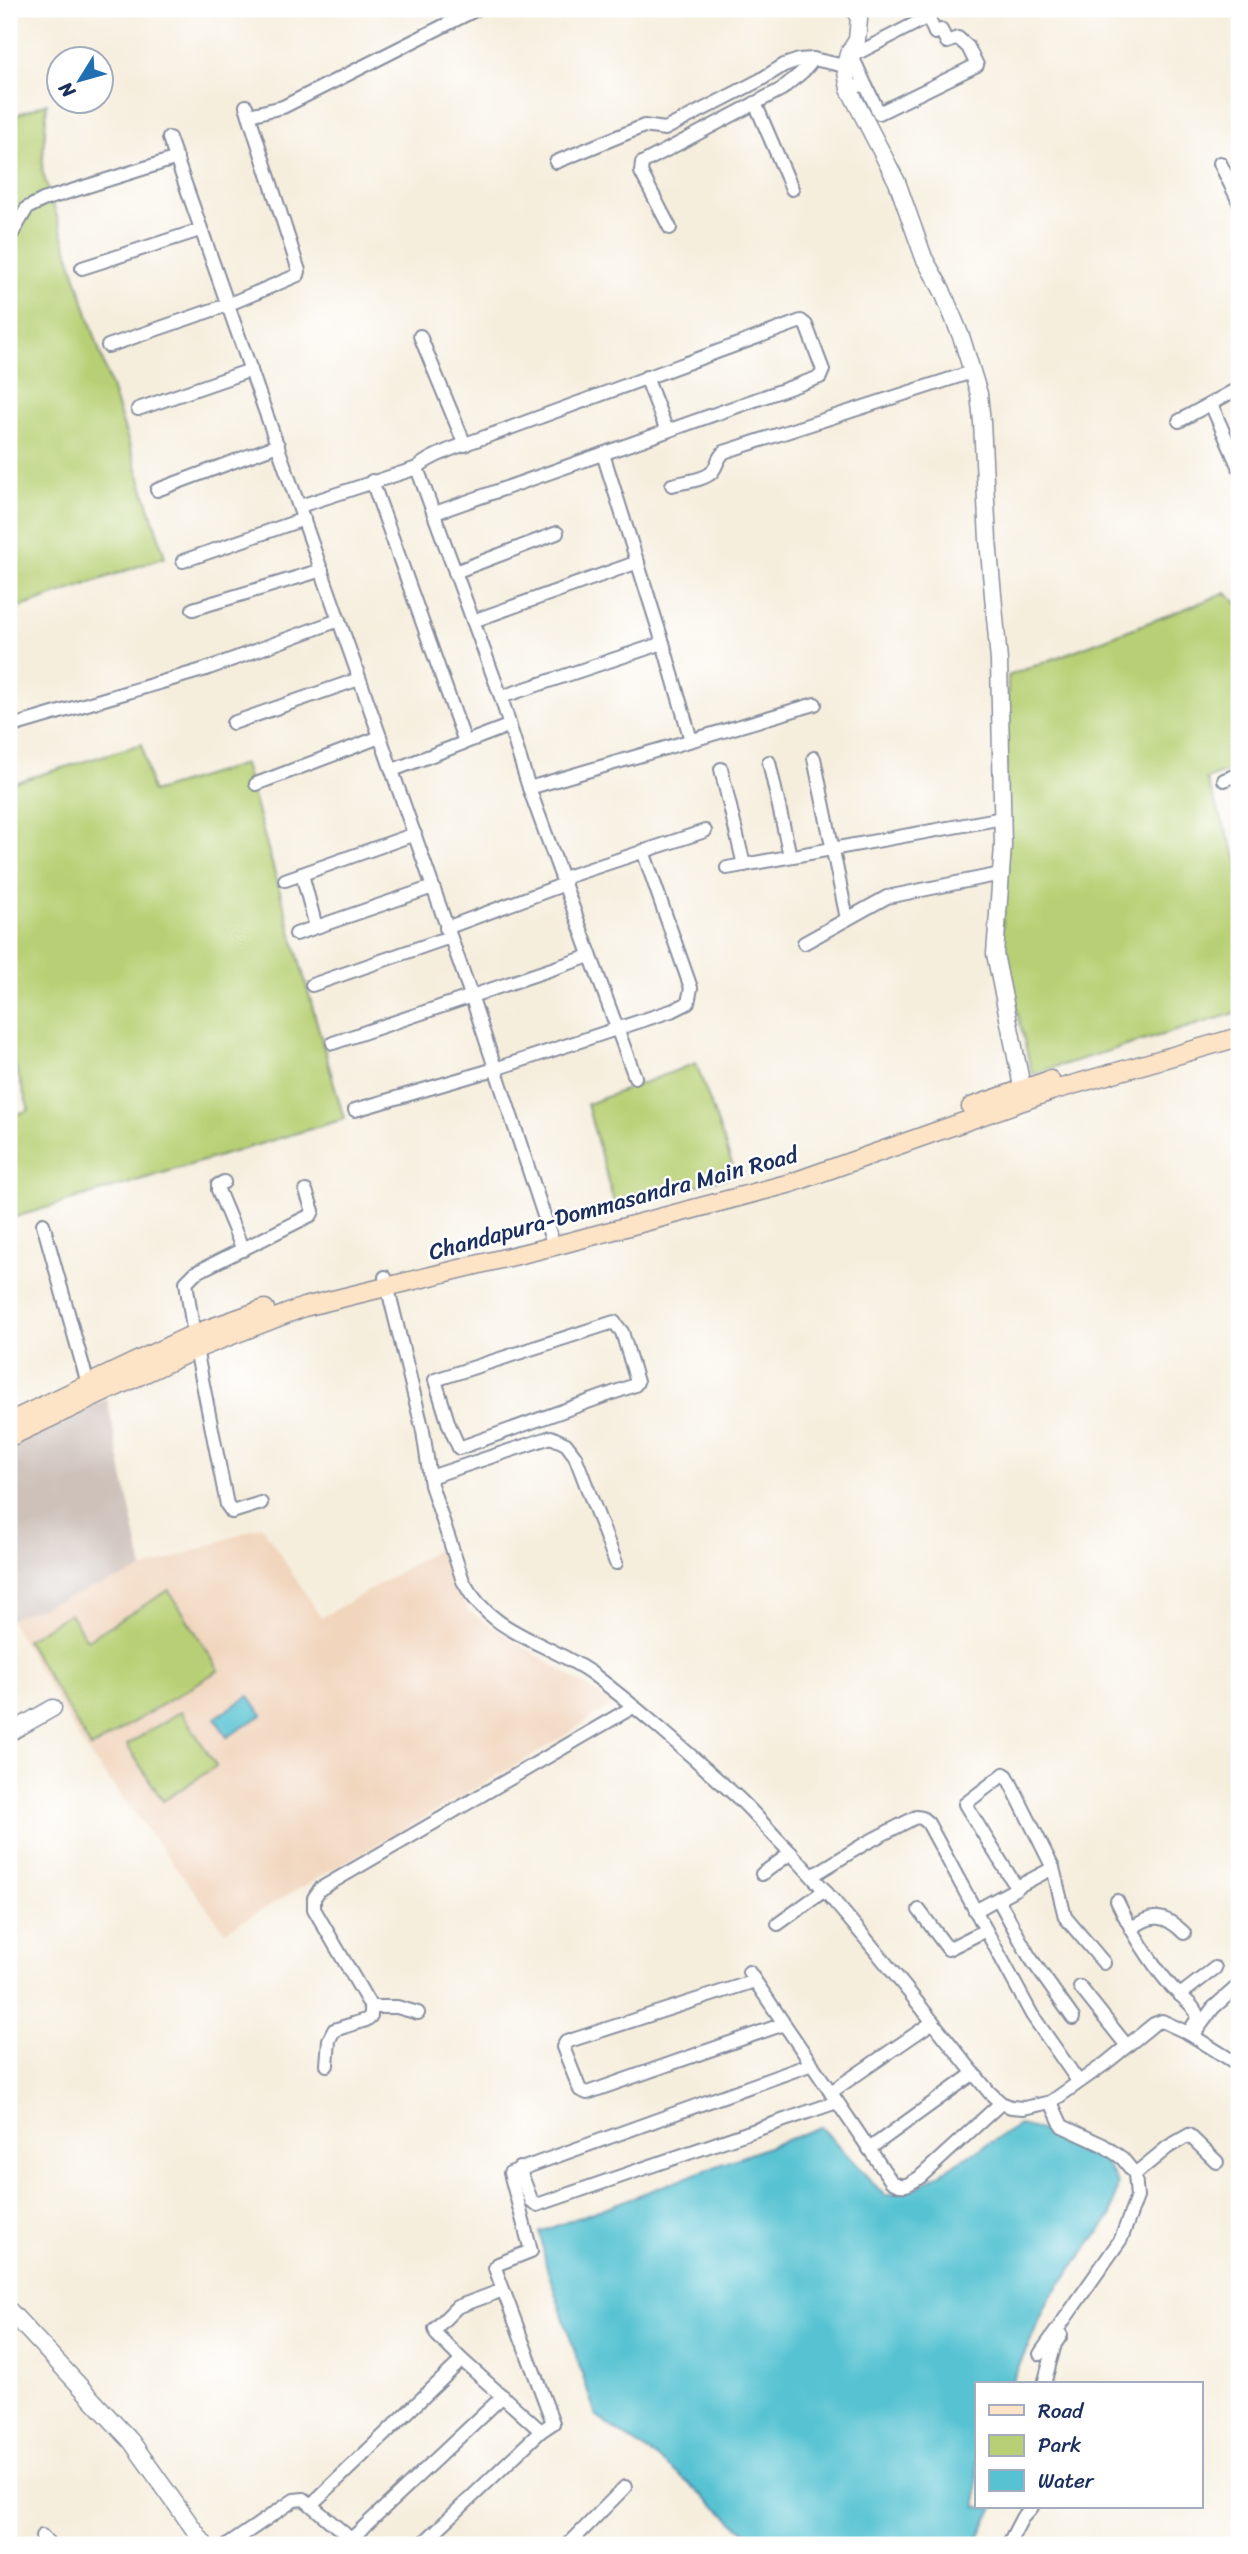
<svg xmlns="http://www.w3.org/2000/svg" width="1248" height="2554" viewBox="0 0 1248 2554" font-family="Sriracha,sans-serif">
  <rect width="100%" height="100%" fill="#fff"/>
  <filter id="ink" filterUnits="userSpaceOnUse"><feTurbulence type="fractalNoise" baseFrequency=".0143" numOctaves="2"/><feDisplacementMap in="SourceGraphic" scale="14" xChannelSelector="R" yChannelSelector="G"/><feConvolveMatrix kernelMatrix="1 2 1 2 8 2 1 2 1" color-interpolation-filters="sRGB"/></filter>
  <filter id="wash" filterUnits="userSpaceOnUse"><feTurbulence type="fractalNoise" baseFrequency=".00686" numOctaves="4" result="noise"/><feDisplacementMap in="SourceGraphic" scale="28" xChannelSelector="R" yChannelSelector="G"/><feGaussianBlur stdDeviation="1.57" result="paint"/><feColorMatrix in="noise" values="0 0 0 0 0 0 0 0 0 0 0 0 0 0 0 0 0 1.4 0 .05"/><feComposite in="paint" operator="in"/></filter>
  <g filter="url(#wash)">
    <rect width="100%" height="100%" fill="#f6eedd"/>
    <!-- built -->
    <polygon fill="#f1d5bd" points="262,1526 321,1618 442,1547 468,1611 614,1704 522,1762 225,1931 85,1749 9,1619"/>
    <!-- industrial -->
    <polygon fill="#cec1ba" points="107,1399 143,1570 9,1619 9,1446"/>
    <!-- green -->
    <g fill="#b8d075" stroke="#6a806a" stroke-width="2">
      <polygon points="47,103 42,170 165,557 9,611 9,118"/>
      <polygon points="1226,593 1239,604 1239,767 1206,779 1239,864 1239,1012 1032,1074 1002,946 1008,676"/>
      <polygon points="142,744 152,792 244,764 344,1119 9,1219 9,1117 29,1110 9,1046 9,784"/>
      <polygon points="696,1063 736,1175 615,1206 587,1104"/>
      <polygon points="169,1590 219,1670 91,1748 26,1640 70,1613 87,1640"/>
      <polygon points="181,1711 216,1766 163,1801 127,1745"/>
    </g>
    <!-- water -->
    <g fill="#57c2d2" stroke="#397898" stroke-width="2">
      <polygon points="249,1696 262,1715 227,1737 215,1718"/>
      <path d="M1019,2125C1046,2131 1078,2138 1100,2157C1107,2164 1113,2175 1118,2184L1111,2216L1049,2299L1011,2384H977V2507H994L975,2545H766L749,2535L668,2466L596,2416L546,2265L540,2232L821,2127L885,2196L916,2188Z"/>
    </g>
  </g>
  <g filter="url(#ink)">
    <g fill="none" stroke-linecap="round" stroke-linejoin="round">
      <!-- minor casing -->
      <g stroke="#888e9e" stroke-width="16">
        <g id="minor">
          <polyline points="849,89 865,84 879,113 977,65 968,47 958,38 947,42 941,30 935,33 928,17 852,56 865,84"/>
          <polyline points="755,103 792,189"/>
          <polyline points="249,115 283,107 477,9"/>
          <polyline points="169,138 471,995 554,1246"/>
          <polyline points="556,162 644,126 665,129 760,80 784,65 799,60 813,59 845,66"/>
          <polyline points="1220,163 1239,202"/>
          <path d="M670,228L641,172L642,163L782,89C793,78 805,73 813,59"/>
          <polyline points="9,239 27,208 43,200 177,158"/>
          <polyline points="82,268 200,230"/>
          <polyline points="420,336 465,445"/>
          <polyline points="108,346 227,305 298,275 299,271 246,106"/>
          <polyline points="646,377 667,431"/>
          <polyline points="1211,404 1239,468"/>
          <polyline points="138,409 251,370"/>
          <polyline points="1179,421 1239,388"/>
          <polyline points="603,454 663,643 691,740"/>
          <polyline points="372,481 465,742"/>
          <path d="M672,485C683,482 705,480 712,472C718,465 716,460 724,452L972,372"/>
          <polyline points="157,490 278,445"/>
          <polyline points="300,506 417,468"/>
          <path d="M435,513L820,377L823,370L806,325L801,321C704,356 607,392 510,428C488,437 433,452 417,468L501,697L529,788L635,1077"/>
          <polyline points="183,561 304,519"/>
          <polyline points="455,572 557,533"/>
          <polyline points="193,609 322,570"/>
          <polyline points="473,621 638,562"/>
          <polyline points="501,697 663,643"/>
          <polyline points="233,723 359,679"/>
          <polyline points="9,727 206,669 339,620"/>
          <polyline points="814,758 847,919"/>
          <polyline points="769,762 790,856"/>
          <polyline points="721,769 744,865"/>
          <polyline points="393,770 508,726"/>
          <polyline points="1224,780 1239,774"/>
          <polyline points="256,784 380,737"/>
          <polyline points="529,788 815,704"/>
          <polyline points="727,868 1003,818"/>
          <polyline points="302,874 316,927"/>
          <polyline points="563,878 705,831"/>
          <polyline points="285,880 415,834"/>
          <polyline points="446,928 565,884"/>
          <polyline points="296,934 433,887"/>
          <polyline points="804,943 887,897 1001,874"/>
          <polyline points="312,985 450,937"/>
          <polyline points="333,1043 590,956"/>
          <polyline points="355,1110 495,1069 674,1010 688,1003 691,988 643,851"/>
          <polyline points="224,1182 218,1185 218,1190 243,1250"/>
          <polyline points="43,1224 88,1384"/>
          <path d="M385,1277L423,1431L431,1485L463,1581C492,1636 548,1641 594,1675C643,1712 689,1754 735,1795C753,1811 769,1831 786,1848C859,1925 922,2010 989,2092L1001,2103L1011,2107L1024,2108L1051,2102L1106,2063L1154,2024L1162,2021L1188,2033L1239,2065"/>
          <polygon points="614,1322 622,1332 637,1382 635,1385 459,1448 449,1425 435,1380"/>
          <polyline points="430,1477 551,1437 566,1444 575,1456 616,1563"/>
          <polyline points="261,1503 232,1512 227,1505 196,1349 186,1282 195,1273 311,1215 313,1211 306,1191"/>
          <polyline points="762,1874 791,1853"/>
          <polyline points="812,1876 866,1843 916,1817 922,1818 928,1823 1032,2015 1078,2081"/>
          <polyline points="1017,1887 1053,1868"/>
          <polyline points="998,1899 1029,1956 1073,2018"/>
          <path d="M1117,1901C1131,1930 1149,1960 1170,1985C1179,1996 1195,2004 1198,2018L1188,2033"/>
          <polyline points="919,1910 948,1949 986,1930"/>
          <polyline points="975,1911 1017,1888 965,1804 1004,1774 1007,1776 1053,1868 1065,1917 1104,1963"/>
          <polyline points="778,1924 825,1890"/>
          <path d="M1131,1929C1152,1913 1165,1914 1184,1933"/>
          <path d="M749,1972L891,2181C903,2189 908,2185 920,2177L1001,2103"/>
          <polyline points="755,1981 566,2042 563,2047 580,2090 587,2093 784,2024"/>
          <polyline points="1080,1987 1127,2046"/>
          <polyline points="1180,1995 1215,1968"/>
          <polyline points="418,2013 397,2007 371,2007 314,1909 314,1898 320,1889 633,1707"/>
          <polyline points="1197,2030 1213,2008 1239,1985"/>
          <polyline points="327,2065 329,2040 334,2030 366,2020 371,2016 371,2007"/>
          <polyline points="831,2092 933,2022"/>
          <polyline points="1051,2102 1062,2126 1103,2145 1122,2158 1135,2174 1168,2147 1189,2135 1217,2162"/>
          <polyline points="869,2149 974,2073"/>
          <polyline points="519,2168 532,2202 537,2205 837,2102"/>
          <polyline points="1040,2354 1121,2239 1137,2197 1135,2174"/>
          <polyline points="462,2360 437,2335 435,2329 457,2307 503,2290"/>
          <polyline points="1044,2384 1055,2344 1061,2335"/>
          <polyline points="312,2504 462,2360 541,2431"/>
          <polyline points="42,2536 49,2545"/>
          <polyline points="351,2539 503,2396"/>
          <polyline points="228,2545 294,2500 304,2499 358,2545"/>
          <polyline points="421,2545 541,2431 553,2423 495,2268 498,2264 531,2251 510,2173 812,2064"/>
          <polyline points="568,2545 625,2487"/>
          <polyline points="1008,2545 1022,2518 1032,2507"/>
        </g>
      </g>
      <!-- tertiary casing -->
      <g stroke="#888e9e" stroke-width="19">
        <g id="tertiary">
          <polyline points="854,9 859,19 857,40 848,54 845,66 849,89 897,182 924,258 942,290 962,339 979,394 982,422 988,540 999,661 1003,846 995,954 1025,1101"/>
          <polyline points="9,1733 53,1708"/>
          <polyline points="9,2310 131,2441 205,2545"/>
        </g>
      </g>
      <!-- secondary casing -->
      <g stroke="#888e9e" stroke-width="21">
        <g id="secondary">
          <polyline points="971,1107 1050,1080"/>
          <polyline points="9,1422 194,1334 265,1309"/>
          <polyline points="9,1437 196,1349 304,1307 554,1246 791,1183 1051,1091 1239,1037"/>
        </g>
      </g>
      <!-- minor -->
      <use href="#minor" stroke="#fff" stroke-width="12"/>
      <!-- tertiary -->
      <use href="#tertiary" stroke="#fff" stroke-width="16"/>
      <!-- secondary -->
      <use href="#secondary" stroke="#fee4c6" stroke-width="18"/>
    </g>
  </g>
  <g text-anchor="middle" stroke-width="5" stroke-linejoin="round" paint-order="stroke">
    <!-- street labels -->
    <g font-size="23" fill="#1b2f5e" stroke="#fff">
      <text transform="translate(613 1203) rotate(-15)" y="8">Chandapura-Dommasandra Main Road</text>
    </g>
  </g>
  <!-- margin -->
  <rect width="1248" height="2554" fill="none" stroke="#fff" stroke-width="35"/>
  <!-- legend -->
  <rect x="975" y="2382" width="228" height="126" fill="#ffffff" stroke="#a4acbf" stroke-width="2"/>
  <rect x="989" y="2405" width="35" height="10" fill="#fee4c6" stroke="#a4acbf" stroke-width="2"/>
  <text x="1038" y="2418" font-size="21" fill="#1b2f5e">Road</text>
  <rect x="989" y="2435" width="35" height="21" fill="#b8d075" stroke="#a4acbf" stroke-width="2"/>
  <text x="1038" y="2452" font-size="21" fill="#1b2f5e">Park</text>
  <rect x="989" y="2470" width="35" height="21" fill="#57c2d2" stroke="#a4acbf" stroke-width="2"/>
  <text x="1038" y="2488" font-size="21" fill="#1b2f5e">Water</text>
  <!-- north arrow -->
  <g transform="translate(80 80) rotate(233)"><circle r="33" fill="#ffffff" stroke="#a4acbf" stroke-width="2"/>
  <path d="M0-5L12 26L0 18L-12 26Z" fill="#1f6fb2"/>
  <text y="-10" font-size="19" font-weight="bold" text-anchor="middle" fill="#1b2f5e">N</text>
  </g>
</svg>
